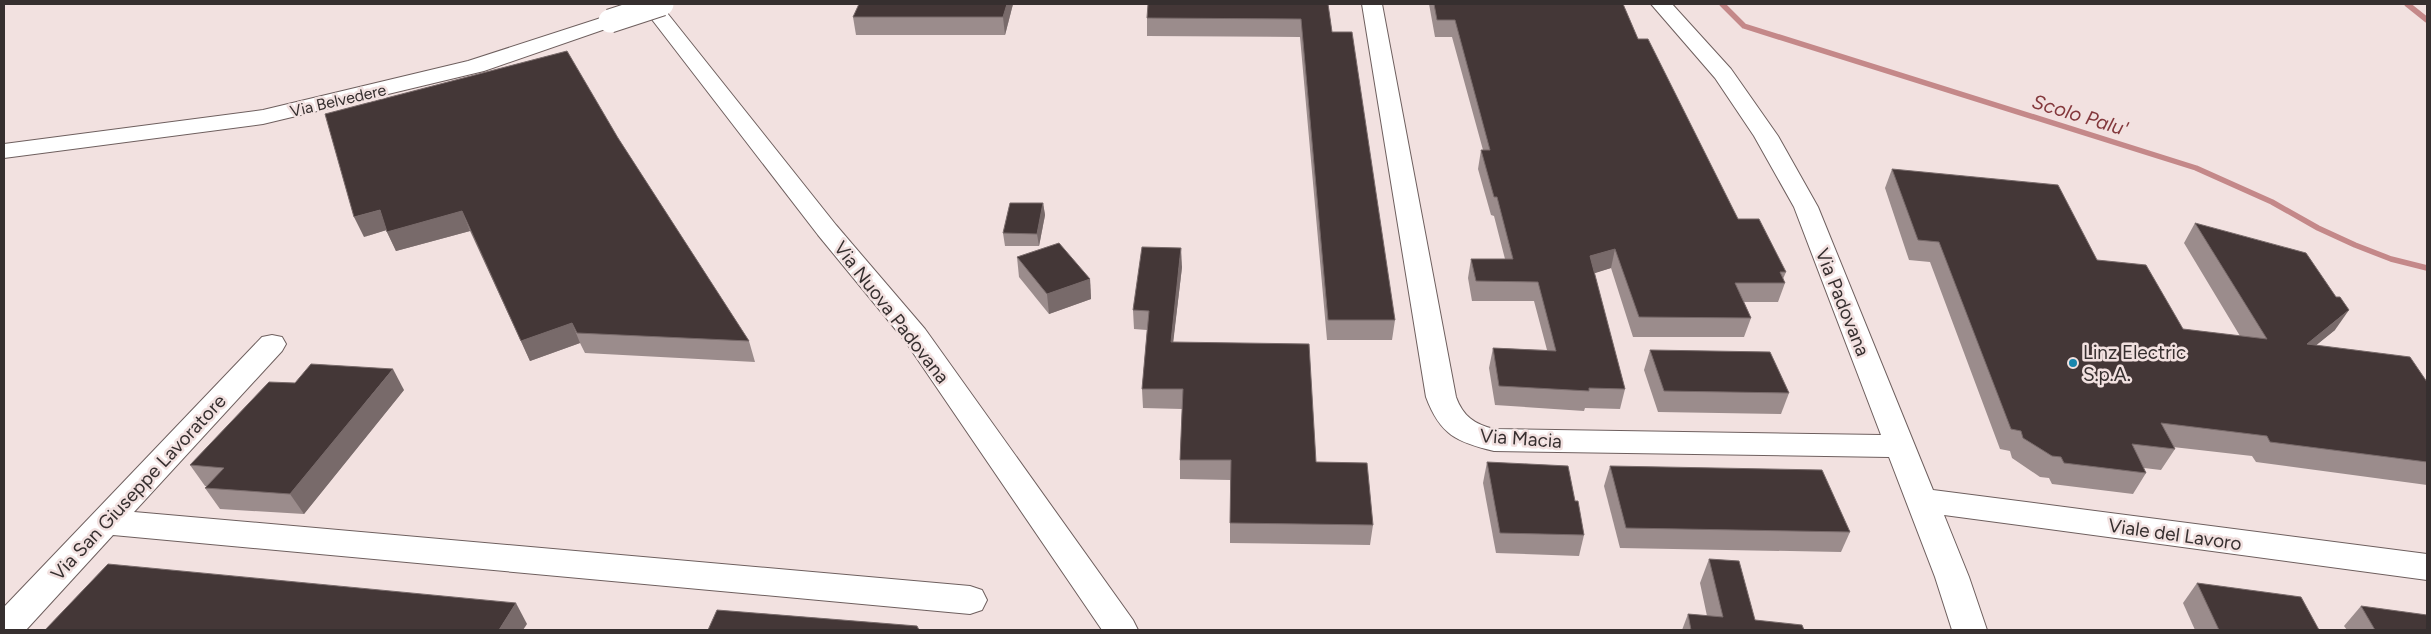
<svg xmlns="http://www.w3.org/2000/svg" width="2431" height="634" viewBox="0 0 2431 634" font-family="Figtree,sans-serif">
  <rect width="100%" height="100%" fill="#f2e1e0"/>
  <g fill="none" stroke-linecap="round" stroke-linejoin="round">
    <!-- stream -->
    <g stroke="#c48889" stroke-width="5.5">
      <polyline points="1722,4 1744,26 2196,168 2272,202 2318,228 2355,245 2391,259 2427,268"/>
      <polyline points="2407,4 2427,20"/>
    </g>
    <!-- minor casing -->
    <g stroke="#6e5f5e" stroke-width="2">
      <g id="minor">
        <path d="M1362,4H1382L1456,397C1463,416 1474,424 1494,429L1881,435L1794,207L1754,136L1715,78L1651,4H1672L1731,69L1778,136L1818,207L1933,490L2427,554V580L1944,515L1969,577L1987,630H1952L1935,577L1889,457L1494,451C1457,442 1440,435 1426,397Z"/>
        <polygon points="610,15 617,17 620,21 617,25 484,71 263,124 4,158 4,144 263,110 468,61"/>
        <polygon points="272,335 282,337 286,344 282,351 134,512 970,586 982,590 987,600 982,610 970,614 113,535 26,630 4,630 4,607 262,337"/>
      </g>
    </g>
    <!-- major casing -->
    <g stroke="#6e5f5e" stroke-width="2">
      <polygon id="major" points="640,4 660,4 836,225 925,329 1133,620 1138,630 1102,630 905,341 818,235"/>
    </g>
    <!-- minor -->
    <use href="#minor" fill="#fff" fill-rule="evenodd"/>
    <!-- major -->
    <use href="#major" fill="#fff" fill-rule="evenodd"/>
    <!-- minor-bridge casing -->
    <g stroke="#6e5f5e" stroke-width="25" stroke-linecap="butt">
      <polyline id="minor-bridge" points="610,21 662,4"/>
    </g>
    <!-- minor-bridge -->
    <use href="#minor-bridge" stroke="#fff" stroke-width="23"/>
  </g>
  <!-- wall -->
  <g fill="#9b8c8c">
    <polygon points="1013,4 1005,35 856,35 853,17"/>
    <polygon points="1328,4 1332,32 1395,320 1392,340 1327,340 1300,37 1147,36 1147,18"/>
    <polygon points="1429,4 1623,4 1638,39 1738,219 1786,272 1783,279 1785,283 1778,302 1744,302 1751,318 1744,337 1633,337 1611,268 1594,273 1625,389 1620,409 1585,408 1584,411 1495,405 1489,368 1493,348 1547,350 1534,301 1472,301 1468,278 1471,259 1505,259 1494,216 1491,215 1478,169 1481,150 1483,150 1452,37 1435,37"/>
    <polygon points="618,138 749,341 755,362 585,353 580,343 530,361 470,231 396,251 386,230 364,237"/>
    <polygon points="1892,169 2097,260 2183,329 2240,336 2184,243 2195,223 2335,330 2316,345 2427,382 2427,485 2256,462 2252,456 2173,447 2175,449 2161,470 2144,468 2146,473 2133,494 2052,484 2049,478 2040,477 2012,458 2010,451 2000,449 1930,262 1909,260 1885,188"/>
    <polygon points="1043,203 1045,215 1039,246 1005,246 1003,233"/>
    <polygon points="1017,257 1090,279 1091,299 1049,314 1019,277"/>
    <polygon points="1182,267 1173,342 1316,462 1373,525 1370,545 1230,543 1230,480 1180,479 1180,460 1182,409 1143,408 1142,389 1147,330 1134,329 1133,310"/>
    <polygon points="1650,350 1789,393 1781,414 1658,412 1644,370"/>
    <polygon points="404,390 304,514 220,509 205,488 207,486 205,486 190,465"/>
    <polygon points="1487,462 1575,501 1584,535 1579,556 1496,553 1483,483"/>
    <polygon points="1610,466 1850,532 1841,552 1620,548 1604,486"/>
    <polygon points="1709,559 1755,620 1804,630 1682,630 1688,614 1707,616 1700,583"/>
    <polygon points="2197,583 2319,630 2195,630 2183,603"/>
    <polygon points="2361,606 2427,630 2347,630 2344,626"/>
  </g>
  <!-- shaded-wall -->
  <g fill="#786a6a">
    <polygon points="1007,4 1013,4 1005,35 1003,17"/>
    <polygon points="1043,203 1045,215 1039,246 1037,234"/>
    <polygon points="380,210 390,229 364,237 354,217"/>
    <polygon points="462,211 470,231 396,251 387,232"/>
    <polygon points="1181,248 1182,267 1171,361 1171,342"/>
    <polygon points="1615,249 1611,268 1586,276 1590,256"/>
    <polygon points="1090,279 1091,299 1049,314 1047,294"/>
    <polygon points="2349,310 2335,330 2293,364 2307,344"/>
    <polygon points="572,323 580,343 530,361 521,341"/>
    <polygon points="393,369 404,390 304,514 290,494"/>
    <polygon points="516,603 527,624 523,630 499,630"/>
  </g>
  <!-- building -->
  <g fill="#443737" stroke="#786a6a">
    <polygon points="859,4 1007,4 1003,17 853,17"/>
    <polygon points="1148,4 1328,4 1332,32 1352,32 1395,320 1328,320 1301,19 1147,18"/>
    <polygon points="1434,4 1623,4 1638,39 1648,39 1738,219 1759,219 1786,272 1780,272 1785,283 1735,283 1751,318 1639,317 1615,249 1590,256 1625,389 1589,388 1589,391 1499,386 1493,348 1556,351 1538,282 1476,281 1471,259 1513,259 1497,197 1494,197 1481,150 1490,150 1455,20 1437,20"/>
    <polygon points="567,51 618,138 749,341 577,333 572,323 521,341 462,211 387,232 380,210 354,217 325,114"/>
    <polygon points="1892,169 2058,185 2097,260 2146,265 2183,329 2267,339 2195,223 2306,253 2336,297 2340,297 2349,310 2307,344 2410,357 2427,382 2427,462 2270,442 2267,436 2161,423 2175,449 2132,444 2146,473 2064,463 2061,457 2052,456 2023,438 2021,431 2011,429 1939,242 1918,240"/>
    <polygon points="1010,203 1043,203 1037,234 1003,233"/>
    <polygon points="1059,243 1090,279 1047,294 1017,257"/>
    <polygon points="1142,247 1181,248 1171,342 1309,344 1316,462 1367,463 1373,525 1230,523 1231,460 1180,460 1183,389 1142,389 1149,311 1133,310"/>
    <polygon points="1650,350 1770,352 1789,393 1664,391"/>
    <polygon points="311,364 393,369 290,494 205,488 224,468 190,465 269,382 295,383"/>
    <polygon points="1487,462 1568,466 1575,501 1578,501 1584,535 1500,533"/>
    <polygon points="1610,466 1822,470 1850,532 1626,528"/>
    <polygon points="1709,559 1739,561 1755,620 1802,625 1804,630 1691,630 1688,614 1723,617"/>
    <polygon points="108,564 516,603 499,630 45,630"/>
    <polygon points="2197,583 2301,597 2319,630 2219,630"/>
    <polygon points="2361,606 2427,615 2427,630 2375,630"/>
    <polygon points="717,610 917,626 919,630 708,630"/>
  </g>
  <!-- markers -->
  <circle fill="#1986ad" stroke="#f2e1e0" stroke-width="2" cx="2073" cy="363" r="5"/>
  <g text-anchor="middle" stroke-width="5" stroke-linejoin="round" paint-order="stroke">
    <!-- far-street labels -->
    <g font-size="16" fill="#362f2f" stroke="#f2e1e0">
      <text transform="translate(338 100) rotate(-13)" y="6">Via Belvedere</text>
    </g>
    <!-- street labels -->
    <g font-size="19" fill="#362f2f" stroke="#f2e1e0">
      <text transform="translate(1843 302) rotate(68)" y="7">Via Padovana</text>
      <text transform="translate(892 312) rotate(52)" y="7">Via Nuova Padovana</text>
      <text transform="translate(1521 438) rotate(4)" y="7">Via Macia</text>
      <text transform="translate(138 487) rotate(-47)" y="7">Via San Giuseppe Lavoratore</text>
      <text transform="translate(2175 534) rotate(8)" y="7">Viale del Lavoro</text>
    </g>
    <!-- poi labels -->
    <g font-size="19" fill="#362f2f" stroke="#f2e1e0" text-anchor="start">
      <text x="2083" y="359">Linz Electric<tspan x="2083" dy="22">S.p.A.</tspan></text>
    </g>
    <!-- water labels -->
    <g font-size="20" font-style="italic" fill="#83383c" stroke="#f2e1e0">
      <text transform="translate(2080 115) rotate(17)" y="7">Scolo Palu'</text>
    </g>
  </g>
  <!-- border -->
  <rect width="2431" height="634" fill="none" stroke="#362f2f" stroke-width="10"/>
</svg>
